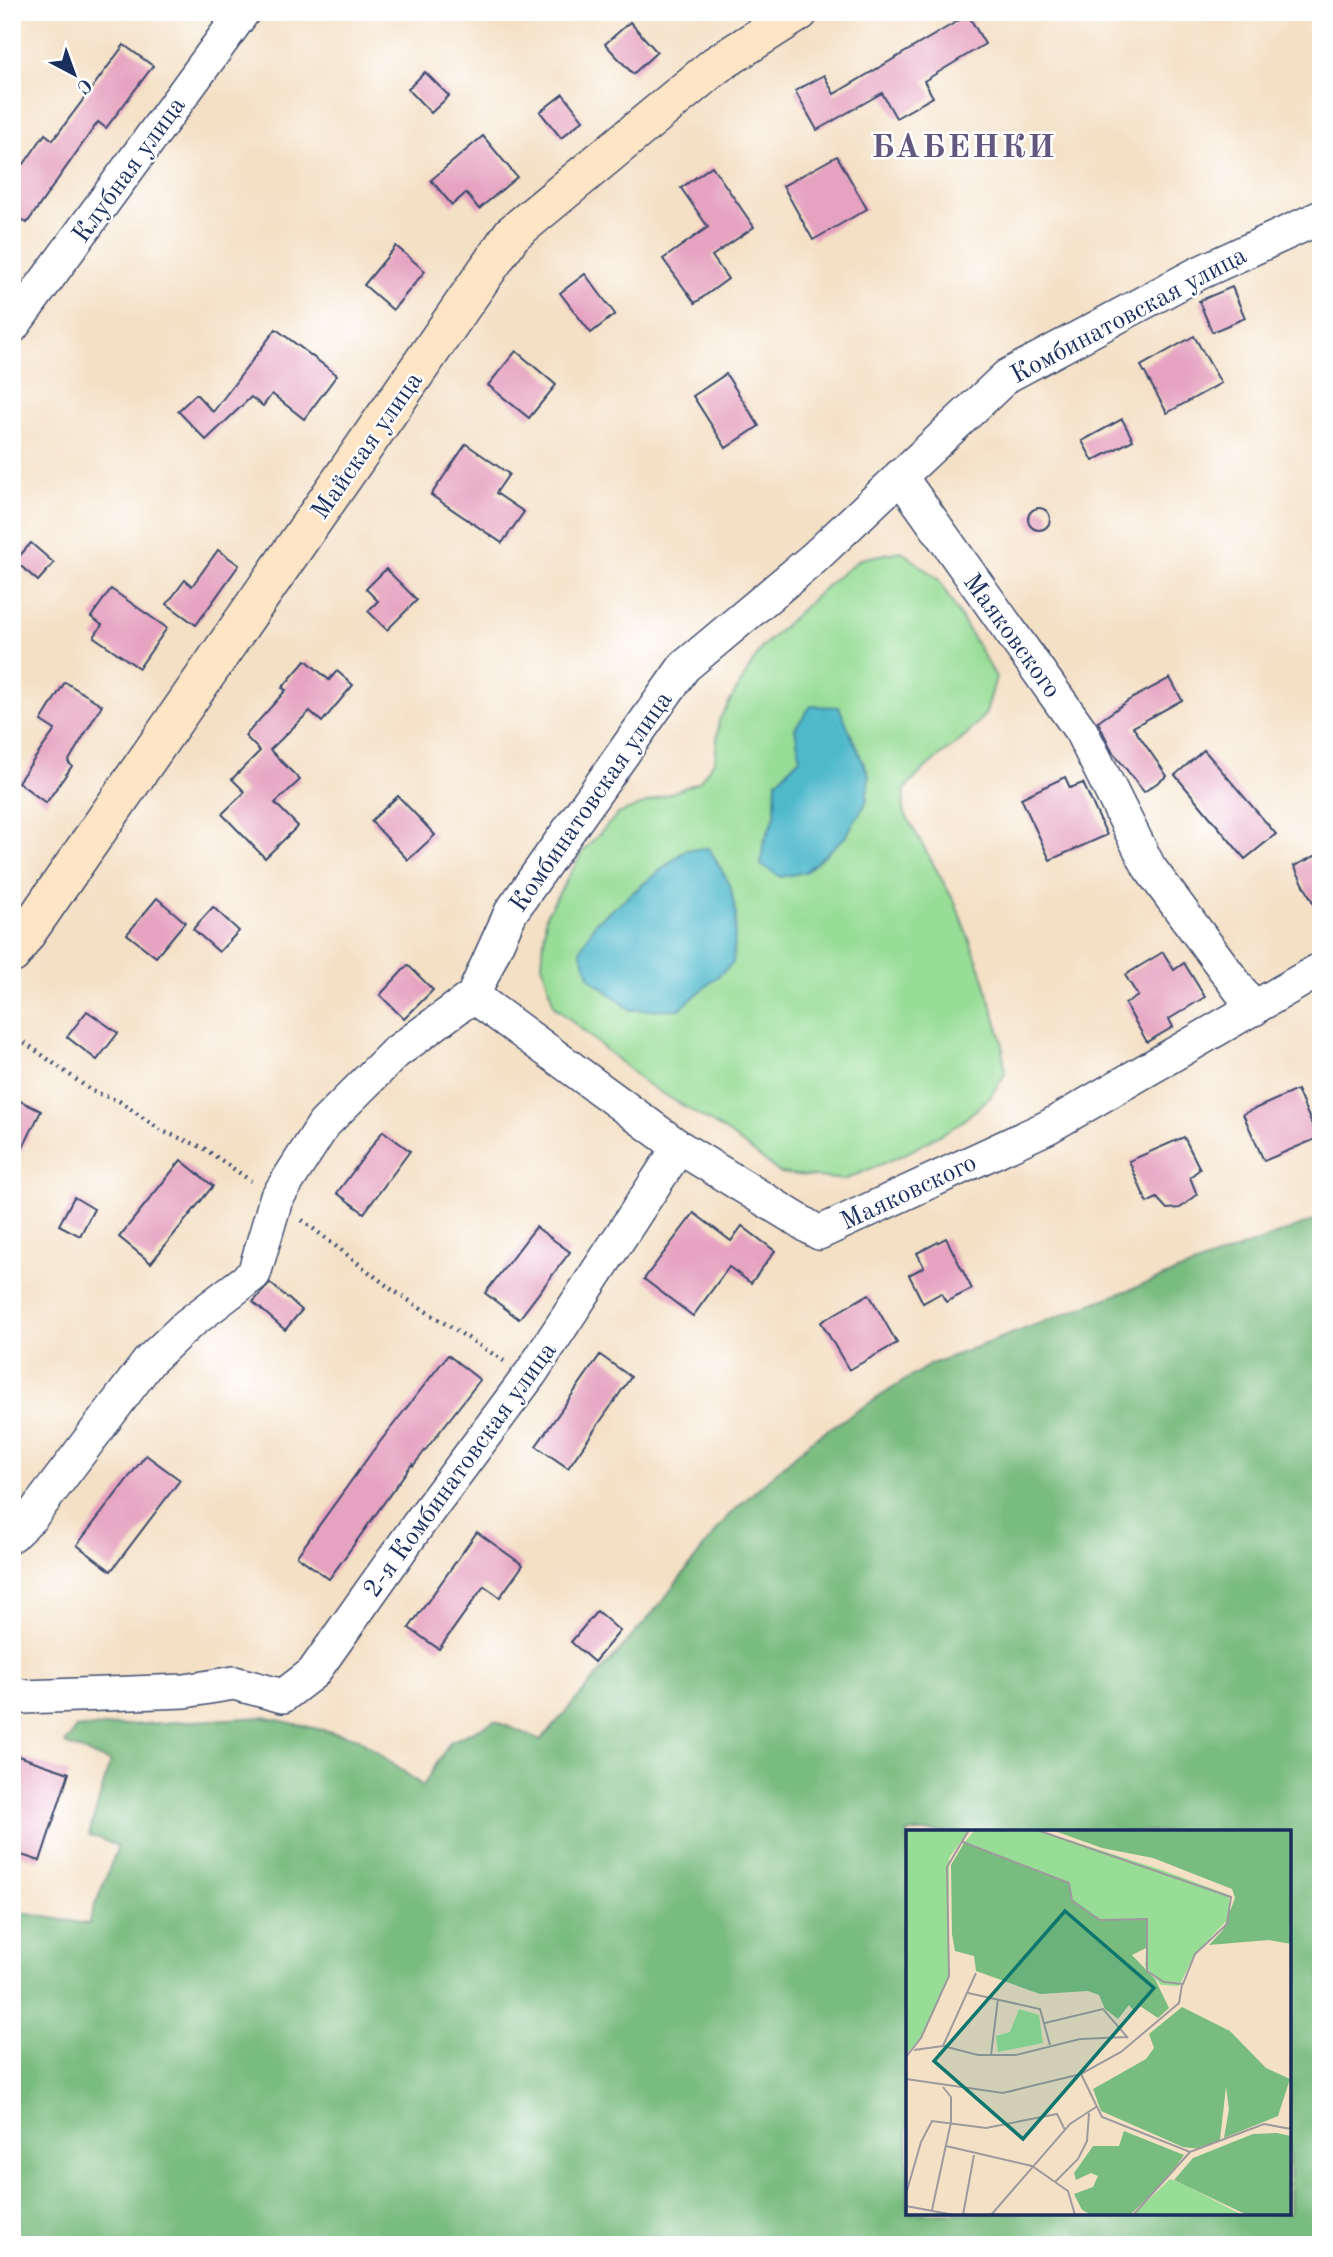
<svg xmlns="http://www.w3.org/2000/svg" width="1333" height="2257" viewBox="0 0 1333 2257" font-family="'Old Standard TT',serif">
  <rect width="100%" height="100%" fill="#fff"/>
  <filter id="ink" filterUnits="userSpaceOnUse"><feTurbulence type="fractalNoise" baseFrequency=".0143" numOctaves="2"/><feDisplacementMap in="SourceGraphic" scale="14" xChannelSelector="R" yChannelSelector="G"/><feConvolveMatrix kernelMatrix="1 2 1 2 8 2 1 2 1" color-interpolation-filters="sRGB"/></filter>
  <filter id="wash" filterUnits="userSpaceOnUse"><feTurbulence type="fractalNoise" baseFrequency=".00686" numOctaves="4" result="noise"/><feDisplacementMap in="SourceGraphic" scale="28" xChannelSelector="R" yChannelSelector="G"/><feGaussianBlur stdDeviation="1.57" result="paint"/><feColorMatrix in="noise" values="0 0 0 0 0 0 0 0 0 0 0 0 0 0 0 0 0 1.4 0 .05"/><feComposite in="paint" operator="in"/></filter>
  <g filter="url(#wash)">
    <rect width="100%" height="100%" fill="#f4e0c5"/>
    <!-- green -->
    <path fill="#97dd96" stroke="#59867a" stroke-width="2" fill-rule="evenodd" d="M901,551L938,579L996,677L986,713L966,736L927,766L905,789L903,810L955,903L980,967L1002,1040L1005,1074L990,1097L959,1124L905,1154L844,1180L780,1173L727,1132L645,1083L554,1006L542,964L546,915L584,850L618,814L699,782L715,760L719,720L762,647L826,586L860,559ZM854,745L869,775L866,803L845,837L805,872L763,845L775,815L776,782L800,758ZM709,848L595,923L685,850Z"/>
    <!-- forest -->
    <path fill="#79bc7f" stroke="#4a766e" stroke-width="2" fill-rule="evenodd" d="M1321,1218V2245H12V1923L15,1912L88,1924L118,1846L89,1835L110,1762L65,1744L76,1728L264,1717L358,1738L423,1786L450,1742L495,1721L541,1740L657,1608L728,1516L813,1439L931,1364ZM908,1832H1289V2213H908Z"/>
    <!-- water -->
    <g fill="#4fb9cc" stroke="#357495" stroke-width="2">
      <polygon points="811,706 839,707 869,776 866,803 845,837 805,872 781,877 761,865 763,845 775,815 776,782 800,758 795,728"/>
      <polygon points="709,848 730,885 736,914 733,963 680,1009 631,1010 590,978 580,950 595,923 686,850"/>
    </g>
    <g id="blocks">
      <!-- building -->
      <g fill="#e6a3bf">
        <polygon points="968,15 985,44 924,81 933,97 896,118 882,93 817,130 795,91 824,75 834,94"/>
        <polygon points="630,22 657,52 633,74 605,44"/>
        <polygon points="124,45 153,66 106,128 98,122 27,223 12,212 12,156 24,164 45,134 53,140"/>
        <polygon points="425,72 449,96 431,113 408,89"/>
        <polygon points="563,94 583,120 561,138 540,112"/>
        <polygon points="483,136 517,177 479,209 466,193 452,205 431,180"/>
        <polygon points="837,156 867,209 813,240 783,186"/>
        <polygon points="712,166 754,227 712,256 728,279 695,303 663,259 708,227 681,188"/>
        <polygon points="396,246 425,271 393,310 364,285"/>
        <polygon points="585,274 615,314 591,333 560,293"/>
        <polygon points="1232,287 1245,318 1212,332 1199,301"/>
        <polygon points="276,329 337,375 304,419 272,394 263,406 251,397 206,440 178,411 196,394 213,412"/>
        <polygon points="1194,336 1221,383 1167,413 1141,366"/>
        <polygon points="516,351 556,385 529,418 488,385"/>
        <polygon points="726,374 759,426 726,448 693,396"/>
        <polygon points="1122,419 1133,440 1093,461 1082,441"/>
        <polygon points="466,444 509,474 496,493 524,512 502,543 431,495"/>
        <circle cx="1039" cy="519" r="11"/>
        <polygon points="31,543 54,563 38,581 15,561"/>
        <polygon points="218,550 239,565 196,625 167,604 185,580 192,586"/>
        <polygon points="386,569 417,600 387,630 368,611 378,601 366,589"/>
        <polygon points="111,589 167,628 139,668 94,637 102,625 91,617"/>
        <polygon points="306,660 329,680 337,671 353,685 322,722 310,711 270,750 300,780 275,803 298,826 265,858 222,814 245,792 232,779 260,751 245,736 286,690 282,688"/>
        <polygon points="1170,678 1182,700 1133,727 1167,776 1144,792 1112,751 1098,722 1129,700"/>
        <polygon points="65,682 102,705 68,762 72,766 46,803 18,782 55,730 41,721"/>
        <polygon points="1204,750 1276,834 1245,859 1175,775"/>
        <polygon points="1065,777 1070,788 1083,783 1107,835 1050,860 1021,798"/>
        <polygon points="398,796 435,835 408,860 371,821"/>
        <polygon points="1321,853 1321,918 1294,866"/>
        <polygon points="157,898 185,922 156,957 127,934"/>
        <polygon points="213,907 239,931 219,952 193,929"/>
        <polygon points="1163,952 1174,970 1184,963 1205,997 1169,1019 1173,1027 1147,1042 1125,1004 1138,996 1125,975"/>
        <polygon points="408,965 433,990 404,1019 380,995"/>
        <polygon points="87,1011 118,1033 97,1060 67,1037"/>
        <polygon points="1297,1090 1318,1138 1264,1161 1243,1114"/>
        <polygon points="12,1097 41,1111 12,1170"/>
        <polygon points="383,1131 410,1151 364,1213 337,1193"/>
        <polygon points="1184,1137 1200,1169 1190,1177 1197,1195 1180,1208 1167,1209 1157,1198 1147,1203 1129,1161"/>
        <polygon points="181,1160 213,1186 151,1263 119,1237"/>
        <polygon points="74,1197 94,1209 80,1236 59,1225"/>
        <polygon points="694,1213 731,1241 742,1226 775,1251 751,1283 729,1267 693,1316 644,1279"/>
        <polygon points="536,1227 570,1252 519,1319 485,1293"/>
        <polygon points="946,1238 972,1289 946,1302 941,1293 923,1303 909,1275 924,1267 917,1253"/>
        <polygon points="270,1283 302,1310 285,1330 253,1302"/>
        <polygon points="869,1294 897,1343 849,1370 821,1322"/>
        <polygon points="448,1355 480,1380 413,1466 412,1464 329,1579 297,1556 372,1452"/>
        <polygon points="600,1355 631,1377 568,1468 536,1446"/>
        <polygon points="146,1455 180,1480 111,1571 77,1545"/>
        <polygon points="477,1532 523,1565 500,1597 484,1586 439,1649 409,1628"/>
        <polygon points="597,1611 620,1631 594,1662 571,1642"/>
        <polygon points="12,1754 69,1773 40,1861 12,1852"/>
      </g>
    </g>
  </g>
  <g filter="url(#ink)">
    <use href="#blocks" fill-opacity="0" stroke="#3c4a6d" stroke-width="2"/>
    <g fill="none" stroke-linecap="round" stroke-linejoin="round">
      <!-- street casing -->
      <g stroke="#3c4a6d" stroke-width="36">
        <g id="street">
          <polyline points="12,327 243,12"/>
          <polyline points="900,476 1081,731 1149,867 1254,1009"/>
          <polyline points="473,996 679,1147 819,1233 1048,1127 1321,969"/>
          <polyline points="12,1535 32,1516 149,1361 187,1325 254,1274 276,1199 324,1124 395,1053 473,996 511,912 684,667 814,558 1007,376 1197,274 1321,217"/>
          <polyline points="12,1693 24,1697 185,1691 234,1683 283,1696 313,1673 420,1522 531,1373 679,1147"/>
        </g>
      </g>
      <!-- secondary casing -->
      <g stroke="#3c4a6d" stroke-width="41">
        <polyline id="secondary" points="12,954 512,234 716,65 799,12"/>
      </g>
      <!-- path -->
      <g stroke="#3c4a6d" stroke-width="4.5" stroke-dasharray="2 5" stroke-linecap="butt">
        <polyline points="12,1036 27,1044 92,1091 119,1101 162,1131 202,1147 251,1181"/>
        <polyline points="302,1220 391,1289 504,1361"/>
      </g>
      <!-- street -->
      <use href="#street" stroke="#fff" stroke-width="33"/>
      <!-- secondary -->
      <use href="#secondary" stroke="#fde5c5" stroke-width="38"/>
    </g>
  </g>
  <g text-anchor="middle" stroke-width="5" stroke-linejoin="round" paint-order="stroke">
    <!-- street labels -->
    <g font-size="26" fill="#1b2f5e" stroke="#fff">
      <text transform="translate(128 169) rotate(-54)" y="9">Клубная улица</text>
      <text transform="translate(1128 314) rotate(-28)" y="9">Комбинатовская улица</text>
      <text transform="translate(366 445) rotate(-55)" y="9">Майская улица</text>
      <text transform="translate(1013 635) rotate(54)" y="9">Маяковского</text>
      <text transform="translate(590 801) rotate(-55)" y="9">Комбинатовская улица</text>
      <text transform="translate(908 1191) rotate(-25)" y="9">Маяковского</text>
      <text transform="translate(459 1469) rotate(-54)" y="9">2-я Комбинатовская улица</text>
    </g>
    <!-- district labels -->
    <g font-size="33" font-weight="bold" letter-spacing="2" fill="#625880" stroke="#fff">
      <text x="964" y="157">БАБЕНКИ</text>
    </g>
  </g>
  <!-- overview -->
  <g transform="translate(906 1830)">
    <rect width="385" height="385" fill="#f4e0c5"/>
    <path d="M0,0H63L43,28L42,146L15,208L0,224ZM69,0H131L256,40L323,65V88L289,124L273,156L255,155L239,136L240,118L58,13ZM113,179L133,185L137,213L92,222L90,206L104,202ZM264,349L279,355L336,385H227Z" fill="#97dd96"/>
    <path d="M146,0H385V114L363,110L303,115L317,100L329,68L326,59L247,28L196,18ZM58,13L163,53L165,68L194,90L241,89L240,118L226,125L249,149L263,178L252,188L234,176L227,180L223,175L212,189L199,179L193,165L182,161L134,164L70,141L68,126L49,121L46,104L45,35ZM276,177L324,201L360,238L384,249L372,286L318,308L323,279L320,257L314,310L294,319L277,317L195,281L187,259L240,229L248,218L243,204ZM218,301L278,325L261,349L224,385H186L176,380L168,364L187,357L192,346L185,343L170,350L168,343L187,316H213ZM371,303L385,306V385H341L268,350L287,328L347,304Z" fill="#79bc7f"/>
    <path fill="none" stroke="#9d999c" stroke-width="2" d="M57,12L163,53L166,71L194,90L241,89V141L258,152L277,154L289,124L321,94L325,67L131,0M62,163L134,179L144,215M139,193L197,179L222,208M37,216L70,143M8,220L37,216L72,225H110L174,209L221,207M85,225L92,169M0,227L15,208L43,146L41,37L63,0M175,244L196,287L284,322L358,294L385,299M0,249L97,263L175,244L215,222L273,173L276,155M40,316L126,336L162,361L169,385M149,352L172,329L181,311L183,283M0,364L15,312L26,291L80,298L151,284L159,300M0,376L48,385M26,380L45,292V267L37,257M57,385L68,325M85,385L164,294L190,277M227,385L284,322"/>
    <path fill="#0f766e" fill-opacity="0.15" stroke="#0f766e" stroke-width="3.5" d="M159,81L248,158L117,309L28,231Z"/>
    <rect width="385" height="385" fill="none" stroke="#1b2f5e" stroke-width="3.5"/>
  </g>
  <!-- margin -->
  <rect width="1333" height="2257" fill="none" stroke="#fff" stroke-width="42"/>
  <!-- north arrow -->
  <g transform="translate(74 74) rotate(139)" stroke="#ffffff" stroke-width="5" paint-order="stroke">
  <path d="M0-5L12 26L0 18L-12 26Z" fill="#1b2f5e"/>
  <text y="-10" font-size="19" font-weight="bold" text-anchor="middle" fill="#1b2f5e">С</text>
  </g>
</svg>
